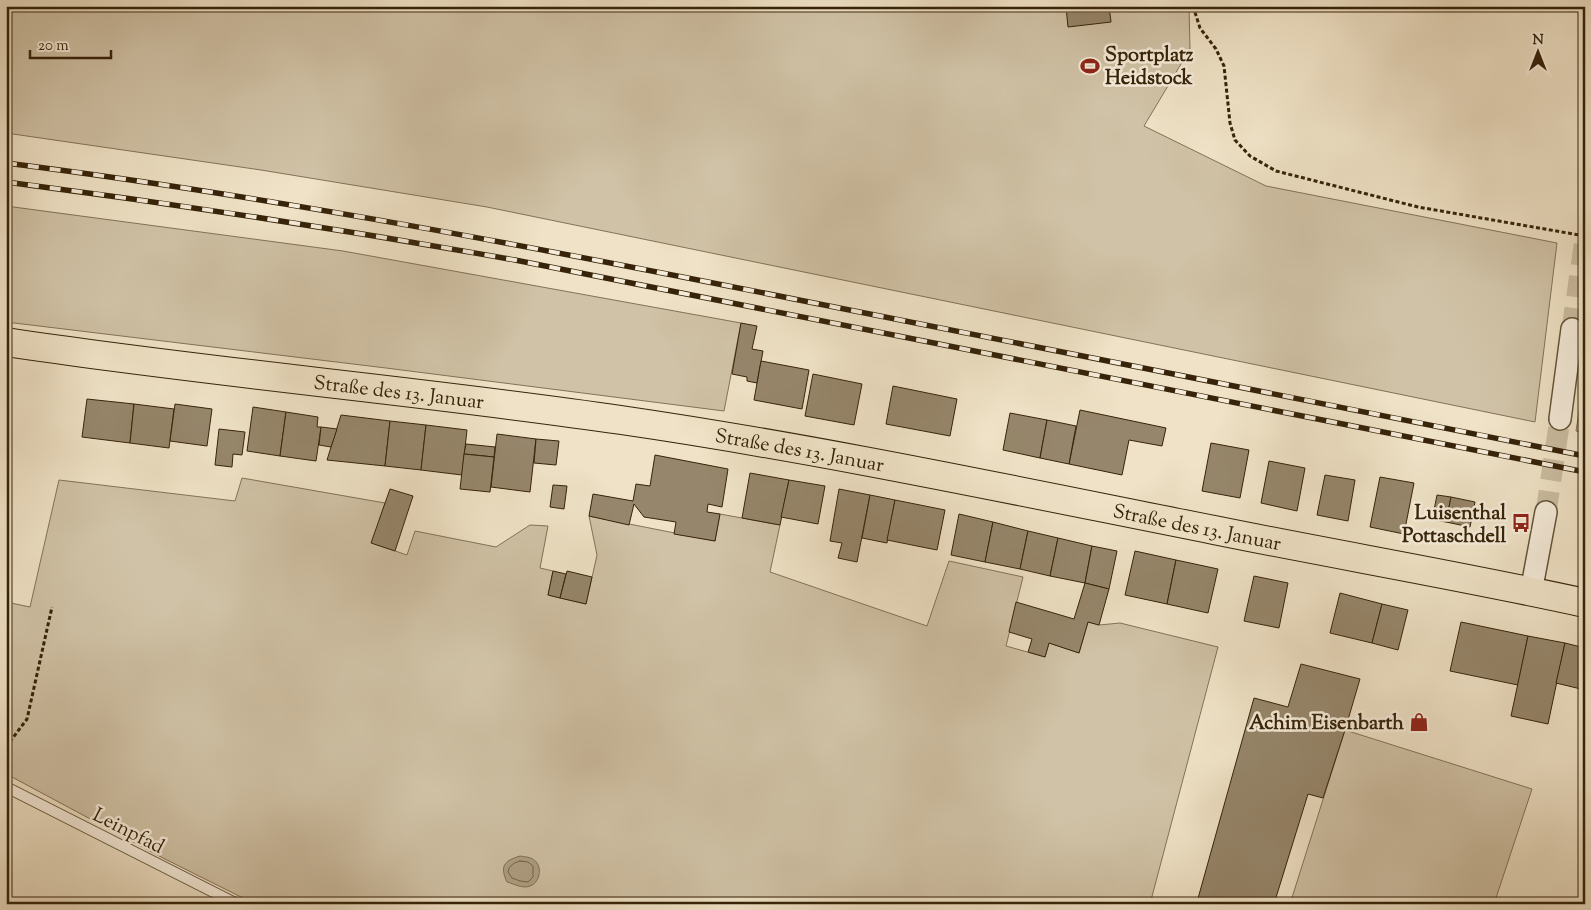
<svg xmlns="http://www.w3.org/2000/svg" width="1591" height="910" viewBox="0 0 1591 910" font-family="'Sorts Mill Goudy',serif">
  <rect width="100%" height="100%" fill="#efe2c6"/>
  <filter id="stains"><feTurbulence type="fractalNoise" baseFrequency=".004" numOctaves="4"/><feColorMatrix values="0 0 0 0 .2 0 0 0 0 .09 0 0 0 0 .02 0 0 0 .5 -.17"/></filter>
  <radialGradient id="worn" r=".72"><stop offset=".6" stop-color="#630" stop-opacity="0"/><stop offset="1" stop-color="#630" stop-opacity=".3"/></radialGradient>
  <!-- green -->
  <g fill="#d0c2a6" stroke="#837258">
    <polygon points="6,6 1189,6 1190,49 1144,126 1266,186 1557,243 1535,422 487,207 261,170 6,133"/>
    <polygon points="6,206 343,251 741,323 724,411 386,368 6,322"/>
    <polygon points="1585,374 1585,433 1576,431"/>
    <polygon points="242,478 385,503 372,543 407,555 415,531 496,547 530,525 548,526 540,568 553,571 548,595 586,604 597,555 589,516 715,541 720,514 780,525 770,572 927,626 949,561 1023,577 1006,646 1045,657 1049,643 1079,653 1088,622 1099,625 1120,623 1218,647 1150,904 255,904 163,858 12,777 6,772 6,602 30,607 59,480 235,501"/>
    <polygon points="1345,730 1532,789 1494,904 1290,904"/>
  </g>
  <!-- water -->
  <path fill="#b0a186" stroke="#7f6f54" d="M520,856C526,857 533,857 537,863C542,870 539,883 530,886C523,889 514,884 507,882C500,867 503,861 520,856Z"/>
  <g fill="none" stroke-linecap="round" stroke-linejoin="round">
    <!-- shore -->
    <path stroke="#736248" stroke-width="1" d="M520,861L528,862L533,866V877L528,882L520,881L512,878L508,872C509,865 514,863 520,861Z"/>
  </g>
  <!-- building -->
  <g fill="#96866b" stroke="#362309">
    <polygon points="1073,6 1109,6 1111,22 1068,27 1066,7"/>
    <polygon points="741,323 757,326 752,349 763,351 757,383 747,381 747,377 732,374"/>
    <polygon points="761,361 809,370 802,409 754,400"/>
    <polygon points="813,374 862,384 854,425 805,416"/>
    <polygon points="893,386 957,399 950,436 886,424"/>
    <polygon points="87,399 134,404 130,443 82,437"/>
    <polygon points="134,404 174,409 169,448 130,443"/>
    <polygon points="175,404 212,409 207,446 170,441"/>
    <polygon points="253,407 286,412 280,456 247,451"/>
    <polygon points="1080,410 1166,428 1162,446 1129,440 1122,475 1069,464"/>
    <polygon points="286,412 318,417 317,427 321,427 316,461 280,456"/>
    <polygon points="1010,413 1047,420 1040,458 1003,450"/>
    <polygon points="341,415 390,421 385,466 327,460"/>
    <polygon points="1047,420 1076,426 1069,464 1040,458"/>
    <polygon points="390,421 426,425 421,470 385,466"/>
    <polygon points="426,425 467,430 462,475 421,470"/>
    <polygon points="321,427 337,429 331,447 319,445"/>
    <polygon points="219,429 245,432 242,455 233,454 232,467 215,465"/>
    <polygon points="497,434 536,439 530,492 491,487"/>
    <polygon points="536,439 559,441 556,465 534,463"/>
    <polygon points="1211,443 1249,450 1240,498 1202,491"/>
    <polygon points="466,444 495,447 494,457 464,454"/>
    <polygon points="464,454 494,457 490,492 460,489"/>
    <polygon points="655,455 728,469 722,507 708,504 707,512 720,514 715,541 674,534 676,522 644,517 634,504 629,525 589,516 593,494 633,501 636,484 650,486"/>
    <polygon points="1269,461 1305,468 1297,511 1261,503"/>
    <polygon points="750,473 789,480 780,525 742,518"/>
    <polygon points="1325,475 1355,480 1348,521 1317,515"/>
    <polygon points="1380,477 1414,483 1404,534 1370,527"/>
    <polygon points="789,480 825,486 818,524 781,517"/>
    <polygon points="553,485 567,486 564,509 550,507"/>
    <polygon points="390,489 413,496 395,551 371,543"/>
    <polygon points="839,489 870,495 857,562 838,558 842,543 830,541"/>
    <polygon points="870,495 895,500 887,543 862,538"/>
    <polygon points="1437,495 1451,497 1446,522 1432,520"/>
    <polygon points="1451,497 1475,502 1470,527 1446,522"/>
    <polygon points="895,500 945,510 937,550 887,540"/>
    <polygon points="959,514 993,522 985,562 951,555"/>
    <polygon points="993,522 1028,531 1020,569 985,562"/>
    <polygon points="1028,531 1058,538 1050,576 1020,569"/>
    <polygon points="1058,538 1092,546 1085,583 1050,576"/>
    <polygon points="1092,546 1117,551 1109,589 1085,583"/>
    <polygon points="1135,551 1176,560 1167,604 1125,595"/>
    <polygon points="1176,560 1218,569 1208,613 1167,604"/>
    <polygon points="553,571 566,574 560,598 548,595"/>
    <polygon points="567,571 592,577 586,604 560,598"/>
    <polygon points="1254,576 1288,583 1279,628 1244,621"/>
    <polygon points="1085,583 1109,589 1099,625 1088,622 1079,653 1049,643 1045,657 1028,652 1032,639 1009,632 1016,602 1074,619"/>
    <polygon points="1340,593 1382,604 1372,643 1330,633"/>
    <polygon points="1382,604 1408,610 1398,650 1372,643"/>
    <polygon points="1461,622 1528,636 1518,685 1450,671"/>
    <polygon points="1528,636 1565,643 1548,724 1511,716"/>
    <polygon points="1565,643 1585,648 1585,690 1556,683"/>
    <polygon points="1301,664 1360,679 1345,730 1323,798 1308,794 1274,904 1204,904 1197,902 1254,698 1288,707"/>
  </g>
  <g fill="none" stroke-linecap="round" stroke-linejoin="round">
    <!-- street-tunnel -->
    <g stroke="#cabca0" stroke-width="21" stroke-dasharray="21 11" stroke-linecap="butt">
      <polyline points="1572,329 1585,240"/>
      <polyline points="1546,512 1560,419"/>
    </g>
    <!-- lane casing -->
    <g stroke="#645338" stroke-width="12">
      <polyline id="lane" points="6,787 237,904"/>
    </g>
    <!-- street casing -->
    <g stroke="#645338" stroke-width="24">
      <g id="street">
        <polyline points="1560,419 1572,329"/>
        <polyline points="1531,592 1546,512"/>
      </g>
    </g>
    <!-- primary casing -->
    <g stroke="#362309" stroke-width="30">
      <g id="primary">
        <path id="s1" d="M6,342C210,373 416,390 621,420C820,449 1017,491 1214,530C1337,555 1462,576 1585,603"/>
      </g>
    </g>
    <!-- path -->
    <g stroke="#362309" stroke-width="3" stroke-dasharray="4 2.5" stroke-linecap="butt">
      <polyline points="1193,6 1200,28 1216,49 1224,66 1230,123 1235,140 1250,156 1276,171 1418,207 1585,236"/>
      <polyline points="6,747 27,719 52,607"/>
    </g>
    <!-- lane -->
    <use href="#lane" stroke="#f5ecda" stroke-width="10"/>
    <!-- street -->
    <use href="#street" stroke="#f5ecda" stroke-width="21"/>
    <!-- primary -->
    <use href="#primary" stroke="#efe2c6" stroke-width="28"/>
    <!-- rail casing -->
    <g stroke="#362309" stroke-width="5.5">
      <g id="rail">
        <path d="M6,163C276,197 543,249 809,302C1068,353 1326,404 1585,456"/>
        <path d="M6,182C177,204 346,230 515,260L1585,472"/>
      </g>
    </g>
    <!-- rail -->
    <use href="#rail" stroke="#f5ecda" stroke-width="4" stroke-dasharray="11" stroke-linecap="butt"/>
  </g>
  <!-- icons -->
  <defs>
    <g id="stadium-bare" transform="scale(1.5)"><path d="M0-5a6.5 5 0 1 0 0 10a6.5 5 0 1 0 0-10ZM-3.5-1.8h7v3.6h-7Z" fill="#8f2418" stroke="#f5ecda" stroke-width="2.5" paint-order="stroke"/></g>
    <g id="bus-bare" transform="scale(1.5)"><path d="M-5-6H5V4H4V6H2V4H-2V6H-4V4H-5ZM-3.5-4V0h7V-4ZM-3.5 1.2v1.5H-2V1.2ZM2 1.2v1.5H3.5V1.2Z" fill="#8f2418" stroke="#f5ecda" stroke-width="2.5" paint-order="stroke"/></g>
    <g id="shop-bare" transform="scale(1.5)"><path d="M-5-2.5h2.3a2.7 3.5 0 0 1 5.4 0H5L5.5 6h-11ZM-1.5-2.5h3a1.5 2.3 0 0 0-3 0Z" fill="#8f2418" stroke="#f5ecda" stroke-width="2.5" paint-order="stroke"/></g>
  </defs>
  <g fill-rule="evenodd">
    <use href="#stadium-bare" x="1090" y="66"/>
    <use href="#bus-bare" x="1521" y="523"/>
    <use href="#shop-bare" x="1419" y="722"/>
  </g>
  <g text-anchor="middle" stroke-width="5" stroke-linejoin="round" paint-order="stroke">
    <!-- poi labels -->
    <g font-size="20" font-weight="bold" fill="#362309" stroke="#f5ecda" text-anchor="end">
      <text x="1105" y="61" text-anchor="start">Sportplatz<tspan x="1105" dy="23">Heidstock</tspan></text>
      <text x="1506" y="519">Luisenthal<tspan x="1506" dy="23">Pottaschdell</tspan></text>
      <text x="1404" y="729">Achim Eisenbarth</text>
    </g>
    <!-- street labels -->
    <g font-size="20" fill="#362309" stroke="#f5ecda">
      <text dy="7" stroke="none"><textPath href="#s1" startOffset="396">Straße des 13. Januar</textPath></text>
      <text dy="7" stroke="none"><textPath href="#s1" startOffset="801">Straße des 13. Januar</textPath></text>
      <text dy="7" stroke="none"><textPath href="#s1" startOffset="1206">Straße des 13. Januar</textPath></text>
      <text transform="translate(129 830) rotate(27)" y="7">Leinpfad</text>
    </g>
  </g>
  <!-- margin -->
  <rect width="1591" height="910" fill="none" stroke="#efe2c6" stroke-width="25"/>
  <rect x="8" y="8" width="1576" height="895" fill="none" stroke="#362309" stroke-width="2.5"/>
  <rect x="12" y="12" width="1566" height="885" fill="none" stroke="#362309"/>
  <!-- north arrow -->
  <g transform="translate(1538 52)" stroke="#f5ecda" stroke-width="4" paint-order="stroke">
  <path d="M0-4L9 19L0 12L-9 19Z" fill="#362309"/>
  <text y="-8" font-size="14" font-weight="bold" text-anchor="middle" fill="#362309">N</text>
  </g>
  <!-- scale -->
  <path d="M30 50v8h81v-8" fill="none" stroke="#362309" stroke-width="2.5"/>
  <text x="38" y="50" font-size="15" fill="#362309" stroke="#f5ecda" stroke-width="4" paint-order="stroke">20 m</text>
  <rect width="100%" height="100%" filter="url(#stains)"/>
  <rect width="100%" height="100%" fill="url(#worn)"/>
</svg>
